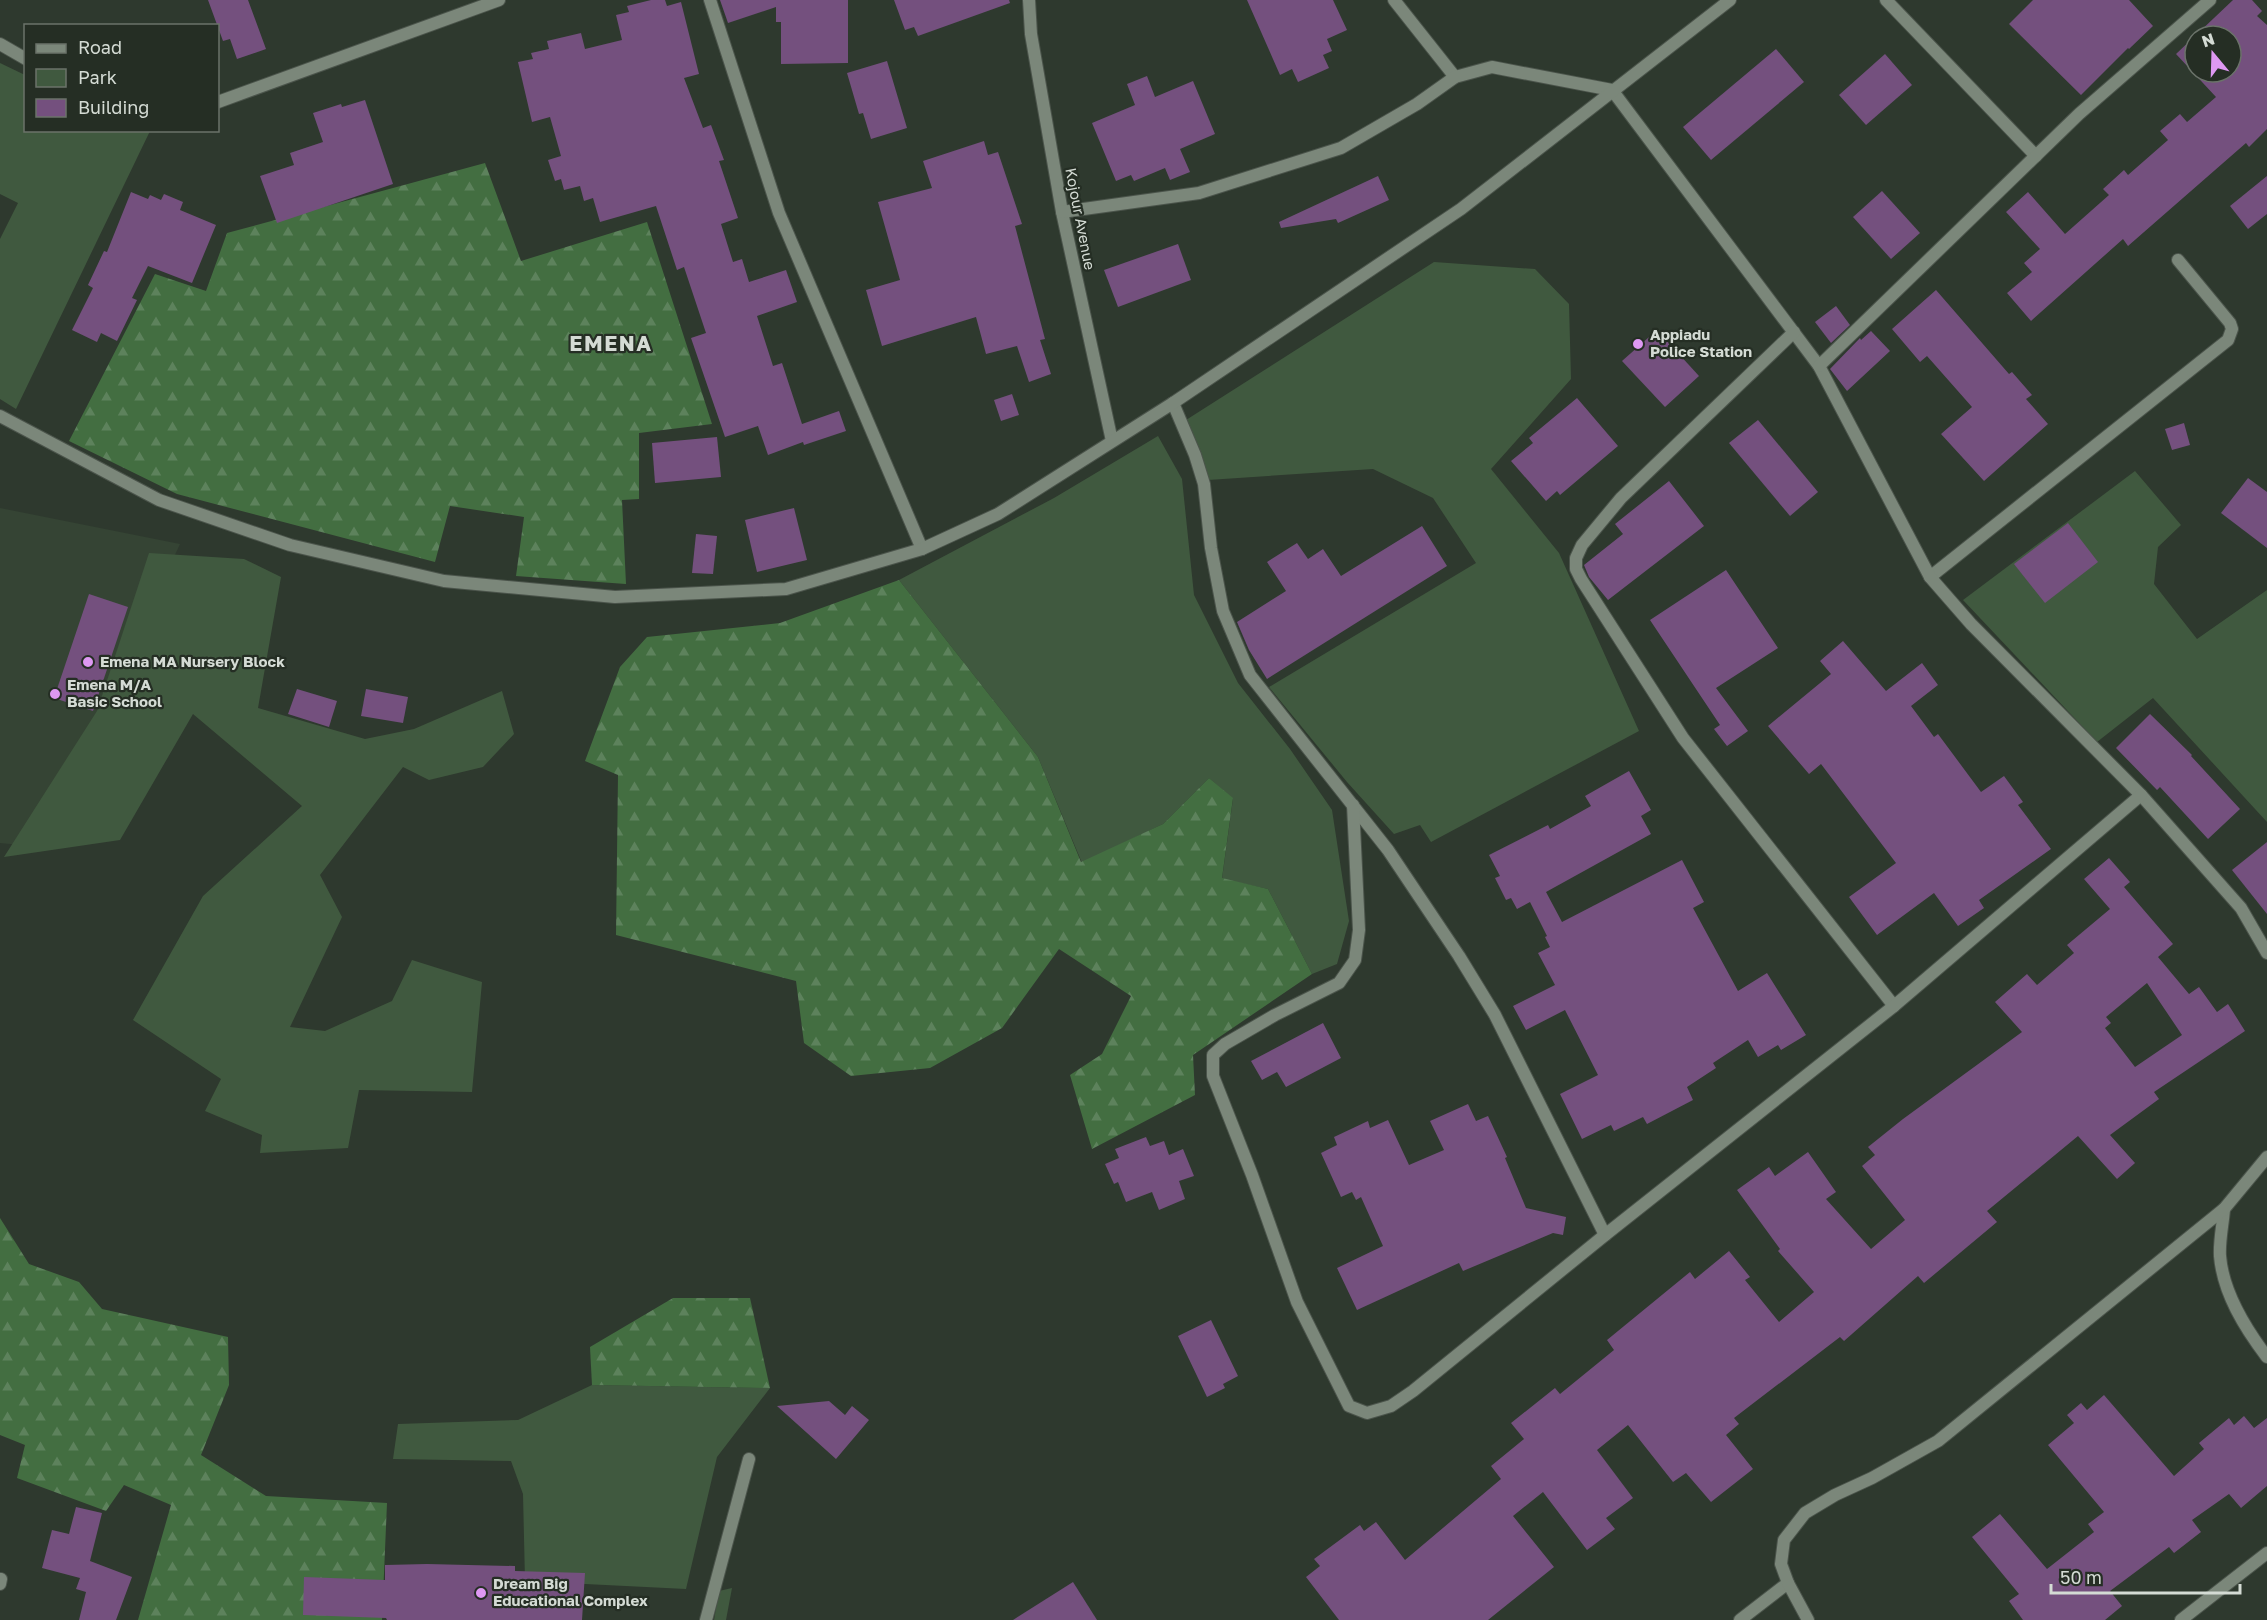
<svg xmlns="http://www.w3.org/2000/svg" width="2267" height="1620" viewBox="0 0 2267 1620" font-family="'Golos Text',sans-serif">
  <defs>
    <pattern id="forest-firs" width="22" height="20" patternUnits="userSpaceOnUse" patternTransform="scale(1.5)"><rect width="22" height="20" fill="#436e41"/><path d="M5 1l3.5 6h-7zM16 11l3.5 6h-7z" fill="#5d825c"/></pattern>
  </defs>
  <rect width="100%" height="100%" fill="#2e392e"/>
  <!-- built -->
  <polygon fill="#354434" points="0,508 180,544 40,847 0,843"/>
  <!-- green -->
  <g fill="#40593f">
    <polygon points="0,63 25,75 26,130 150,131 16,409 0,399 0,239 18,203 0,194"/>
    <polygon points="1434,262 1535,269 1569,304 1571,379 1491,469 1559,553 1639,731 1431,842 1420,825 1394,834 1347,782 1269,687 1476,563 1433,498 1373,469 1208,480 1186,420"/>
    <polygon points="1158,436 1182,479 1194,595 1238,683 1290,749 1332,810 1349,921 1337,964 1312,974 1268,889 1222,879 1233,799 1209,778 1163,824 1082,863 1038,757 899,580 1054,498"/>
    <polygon points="2135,471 2181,525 2158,547 2154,584 2197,639 2267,590 2267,822 2153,698 2097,742 1963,600"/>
    <polygon points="149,553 244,559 281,577 258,708 365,739 414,729 502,691 514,734 483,767 429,780 403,767 320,875 342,917 290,1027 325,1031 392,1001 412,960 482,982 472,1092 359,1090 348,1148 260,1153 262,1135 205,1111 221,1079 133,1020 203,896 302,806 193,714 120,840 4,857 97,711"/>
    <polygon points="592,1385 770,1388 717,1457 686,1589 525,1581 523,1494 511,1461 393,1459 398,1424 518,1420"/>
    <polygon points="732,1588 726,1620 714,1620 719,1591"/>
  </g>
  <!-- forest -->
  <g fill="url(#forest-firs)">
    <polygon points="485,163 521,261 647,222 712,424 639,433 639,499 622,500 626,584 516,576 524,517 450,506 435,562 177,494 69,441 155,274 206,291 227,233"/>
    <polygon points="899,580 1038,757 1081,862 1163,824 1209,778 1233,798 1222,878 1268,889 1312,974 1193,1055 1195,1095 1092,1149 1070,1075 1102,1054 1131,996 1059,949 1002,1028 930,1068 851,1076 804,1043 796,981 616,935 618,775 585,761 620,667 647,637 780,623"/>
    <polygon points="0,1218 29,1264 79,1282 102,1309 228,1337 229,1385 201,1455 266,1496 387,1503 382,1620 138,1620 171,1505 124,1485 106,1511 17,1478 25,1445 0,1435"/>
    <polygon points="673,1298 750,1298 770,1388 592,1385 590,1347"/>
  </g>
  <!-- building -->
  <g fill="#74507e" fill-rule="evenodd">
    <polygon points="208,0 248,0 266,49 237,59 230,39 223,41"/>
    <polygon points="651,0 665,0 667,6 681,2 699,74 684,78 703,128 711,125 724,160 719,161 738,218 721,224 733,262 742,259 749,282 786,270 797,302 757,316 773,366 782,363 802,424 839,411 846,431 804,445 803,442 768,455 758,426 725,437 691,338 706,333 684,267 677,270 656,206 600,222 593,198 584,201 580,186 564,190 561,179 555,181 548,160 561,156 550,117 532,122 518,62 533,59 531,53 549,49 547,41 581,33 585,49 622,40 616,15 629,12 627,6"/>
    <polygon points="720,0 848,0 848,63 781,64 781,22 776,22 776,7 728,23"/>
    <polygon points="894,0 1009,0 1010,3 918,36 914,27 905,30"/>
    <polygon points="1247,0 1333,0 1347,30 1327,39 1332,51 1323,55 1329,68 1298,82 1292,69 1280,75"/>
    <polygon points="2033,0 2129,0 2153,26 2129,49 2128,48 2081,95 2009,24"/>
    <path d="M2233,0H2252L2262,11L2257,16L2267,25V129L2249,147L2246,143L2128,246L2123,239L2031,321L2007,293L2032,272L2024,263L2040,249L2006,212L2028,192L2065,234L2109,195L2103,189L2124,170L2128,175L2168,140L2160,131L2180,114L2187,122L2216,97L2176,54ZM2195,36H2231V72H2195Z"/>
    <polygon points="1776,49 1804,82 1711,160 1683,127"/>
    <polygon points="1885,54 1912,85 1866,125 1839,95"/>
    <polygon points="887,61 907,128 871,139 863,113 859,114 847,73"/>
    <polygon points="1147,76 1155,97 1193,81 1215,134 1180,149 1190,172 1170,180 1165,168 1134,181 1131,175 1116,181 1092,123 1135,105 1127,84"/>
    <polygon points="365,100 393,184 277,223 260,176 294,165 290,153 323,142 313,113 341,104 342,107"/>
    <polygon points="984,141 988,155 998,152 1022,224 1015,226 1045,339 1040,340 1051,374 1029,382 1017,346 986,354 976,317 882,346 866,290 900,280 878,202 932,188 923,161"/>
    <polygon points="1378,176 1389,200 1338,223 1336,219 1281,228 1279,222"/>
    <polygon points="2267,176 2267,214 2248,229 2230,206"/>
    <polygon points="1882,191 1920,233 1891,259 1853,217"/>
    <polygon points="131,192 148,199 150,195 161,200 164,194 183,202 180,210 216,225 192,283 148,266 132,298 137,300 117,341 101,333 97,342 72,330 93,288 88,285 104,251 107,252"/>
    <polygon points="1178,244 1191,280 1118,307 1104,270"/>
    <polygon points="1936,290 2009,374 2012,372 2032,395 2026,399 2048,424 1984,481 1941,434 1972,407 1927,356 1920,362 1892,329"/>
    <polygon points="1836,306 1850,325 1831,343 1815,322"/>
    <polygon points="1657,330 1699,376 1665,407 1622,361"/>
    <polygon points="1871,331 1890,351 1847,391 1830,369 1860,338 1861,340"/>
    <polygon points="1012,394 1019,415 1001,421 994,400"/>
    <polygon points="1577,398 1618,446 1560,495 1557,491 1546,501 1511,461 1533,443 1529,438"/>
    <polygon points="1758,420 1818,492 1790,516 1729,443"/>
    <polygon points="2184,423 2190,445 2172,450 2165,429"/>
    <polygon points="717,437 721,477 655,483 652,443"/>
    <polygon points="2248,478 2267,492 2267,548 2221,513"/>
    <polygon points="1669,481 1704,526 1608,600 1589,577 1584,565 1623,534 1615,524"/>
    <polygon points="794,508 807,560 757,572 745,520"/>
    <polygon points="2068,523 2098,562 2045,603 2014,564"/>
    <polygon points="1422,526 1447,566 1267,679 1249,650 1237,622 1286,591 1267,562 1297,543 1308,559 1323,549 1341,576"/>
    <polygon points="696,534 717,536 713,574 692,573"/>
    <polygon points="1726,570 1778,648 1716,688 1748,731 1727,746 1714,729 1720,725 1650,620"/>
    <polygon points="89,594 128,607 93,711 54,698"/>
    <polygon points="1843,641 1886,691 1922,663 1938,685 1911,706 1934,737 1938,734 1981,792 2004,776 2023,802 2018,805 2051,849 1979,900 1984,908 1958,926 1934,893 1877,935 1849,897 1896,863 1821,764 1809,774 1768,726 1831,674 1820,661"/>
    <polygon points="297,689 337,701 329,727 288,714"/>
    <polygon points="366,689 408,697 403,723 361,716"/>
    <polygon points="2150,714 2192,755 2191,756 2240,809 2208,839 2160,787 2157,790 2116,748"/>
    <polygon points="1629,771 1651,810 1641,816 1651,834 1546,892 1562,922 1682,860 1704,902 1693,908 1738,991 1767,973 1806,1035 1781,1050 1778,1045 1758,1057 1748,1040 1713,1063 1716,1068 1687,1087 1693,1100 1647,1124 1643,1117 1614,1131 1611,1125 1582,1139 1560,1094 1598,1075 1565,1010 1526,1030 1513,1006 1555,985 1538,953 1550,947 1545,937 1547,936 1530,902 1517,909 1511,898 1506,900 1495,878 1500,876 1489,855 1548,825 1550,829 1591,806 1585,796"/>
    <polygon points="2267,842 2267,914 2232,870"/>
    <path d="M2109,858L2130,882L2124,887L2173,944L2158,957L2189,994L2199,987L2217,1012L2228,1004L2245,1031L2154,1092L2159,1099L2110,1135L2135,1163L2117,1179L2078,1136L1987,1211L1997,1222L1924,1283L1918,1276L1844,1341L1840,1337L1734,1418L1739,1424L1726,1435L1753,1469L1711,1502L1686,1473L1673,1482L1628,1425L1597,1450L1633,1498L1606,1518L1615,1529L1587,1550L1543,1492L1513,1516L1554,1567L1488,1620H1339L1306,1577L1320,1566L1314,1559L1360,1525L1364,1531L1376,1522L1405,1560L1501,1479L1491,1466L1524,1439L1511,1423L1555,1388L1560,1394L1614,1350L1607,1340L1690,1272L1695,1279L1729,1251L1750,1277L1745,1280L1779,1322L1814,1292L1778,1251L1780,1249L1737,1190L1769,1167L1775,1176L1808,1152L1836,1192L1826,1199L1871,1249L1905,1220L1862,1166L1875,1155L1868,1147L1903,1119L2022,1032L1995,1002L2027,974L2037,985L2074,953L2067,945L2110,909L2084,879ZM2147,983L2182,1035L2135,1067L2105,1028L2111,1023L2106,1017Z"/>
    <polygon points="1323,1023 1341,1058 1286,1087 1277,1072 1262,1080 1251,1061"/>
    <polygon points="1468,1104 1476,1121 1488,1116 1507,1157 1505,1158 1526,1208 1566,1217 1563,1235 1553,1233 1463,1271 1459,1263 1357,1310 1337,1268 1383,1246 1361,1197 1356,1200 1352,1192 1341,1197 1321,1153 1337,1145 1334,1137 1368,1121 1370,1128 1388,1120 1409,1165 1444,1150 1430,1121"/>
    <polygon points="1146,1137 1150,1146 1164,1141 1169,1155 1183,1149 1194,1176 1179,1181 1185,1199 1159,1210 1152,1192 1126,1202 1118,1182 1114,1184 1105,1164 1119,1158 1115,1149"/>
    <polygon points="1211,1320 1238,1376 1223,1384 1225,1388 1207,1397 1178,1336"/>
    <polygon points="2104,1395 2174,1476 2204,1449 2199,1443 2229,1418 2234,1425 2244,1416 2254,1428 2267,1418 2267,1486 2241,1508 2229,1494 2192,1520 2201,1532 2174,1553 2169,1547 2110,1591 2122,1606 2105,1620 2023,1620 2009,1601 2019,1594 1972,1537 2000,1514 2047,1569 2094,1532 2088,1524 2104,1512 2048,1445 2074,1423 2067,1415 2081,1403 2087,1410"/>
    <polygon points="829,1401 845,1415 852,1406 869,1420 836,1459 777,1406"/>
    <polygon points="76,1507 102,1513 90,1561 132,1577 116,1620 79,1620 86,1592 76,1589 80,1578 42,1568 52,1530 69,1534"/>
    <polygon points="427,1564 515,1566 515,1571 585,1573 582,1620 387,1620 386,1618 303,1615 304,1577 385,1580 385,1565"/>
    <polygon points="1073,1582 1097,1620 1013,1620"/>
  </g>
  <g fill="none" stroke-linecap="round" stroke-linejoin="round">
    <!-- service casing -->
    <g stroke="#4b544b" stroke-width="14">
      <g id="service">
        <polyline points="1930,577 2228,340 2232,329 2230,323 2178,260"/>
        <polyline points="706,1620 749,1459"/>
      </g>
    </g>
    <!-- minor casing -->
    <g stroke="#4b544b" stroke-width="14">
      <g id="minor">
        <polyline points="710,0 779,213 922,549"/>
        <polyline points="1029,0 1031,34 1062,212 1112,441"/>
        <polyline points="1394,0 1455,77"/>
        <polyline points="1886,0 2036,156"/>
        <polyline points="0,44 26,59"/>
        <polyline points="218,102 499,0"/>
        <polyline points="1062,212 1199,193 1341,148 1417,104 1455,77 1492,67 1612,90 1819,366 1930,577 1971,624 2141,795 2241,908 2267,953"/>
        <polyline points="1794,332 1621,498 1582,545 1576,558 1576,569 1581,579 1683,738 1894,1006"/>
        <polyline points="1819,366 2079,114 2210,0"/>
        <polyline points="1173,403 1195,455 1204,484 1211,548 1223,611 1250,675 1388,850 1459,956 1495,1015 1605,1235"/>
        <polyline points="1353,805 1359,930 1355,960 1339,983 1275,1015 1225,1044 1213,1055 1213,1076 1252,1175 1297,1302 1349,1406 1367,1413 1391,1406 1413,1391 1605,1235 1894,1006 2141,795"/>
        <path d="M2224,1209C2223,1224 2219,1241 2220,1256C2223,1293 2245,1328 2267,1357"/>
        <polyline points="0,1584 1,1579"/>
        <polyline points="1740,1620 1788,1583"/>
        <polyline points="1808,1620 1788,1583 1781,1564 1784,1540 1805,1513 1835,1495 1872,1478 1938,1441 2224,1209 2267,1157"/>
        <polyline points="2181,1620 2267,1553"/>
      </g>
    </g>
    <!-- tertiary casing -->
    <g stroke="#4b544b" stroke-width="14">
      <polyline id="tertiary" points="0,416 159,500 290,545 444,581 615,597 786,589 922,549 998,514 1173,403 1461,209 1730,0"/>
    </g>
    <!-- service -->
    <use href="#service" stroke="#7b877a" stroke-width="12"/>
    <!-- minor -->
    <use href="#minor" stroke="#7b877a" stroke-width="12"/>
    <!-- tertiary -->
    <use href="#tertiary" stroke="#7b877a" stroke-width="12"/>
  </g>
  <!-- markers -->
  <g fill="#de98f2" stroke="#252e24" stroke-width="2">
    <circle cx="1638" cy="344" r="6"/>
    <circle cx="88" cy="662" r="6"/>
    <circle cx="55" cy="694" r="6"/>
    <circle cx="481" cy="1593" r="6"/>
  </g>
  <g text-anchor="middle" stroke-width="4.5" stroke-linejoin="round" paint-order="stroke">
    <!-- street labels -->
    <g font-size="15" fill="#d4dbd4" stroke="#252e24">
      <text transform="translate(1080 219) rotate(79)" y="5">Kojour Avenue</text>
    </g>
    <!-- poi labels -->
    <g font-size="15" font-weight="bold" fill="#d4dbd4" stroke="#252e24" text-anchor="start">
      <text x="1650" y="340">Appiadu<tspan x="1650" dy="17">Police Station</tspan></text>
      <text x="100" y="667">Emena MA Nursery Block</text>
      <text x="67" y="690">Emena M/A<tspan x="67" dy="17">Basic School</tspan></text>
      <text x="493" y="1589">Dream Big<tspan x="493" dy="17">Educational Complex</tspan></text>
    </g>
    <!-- district labels -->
    <g font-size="21" font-weight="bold" letter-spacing="1.5" fill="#d4dbd4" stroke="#252e24">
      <text x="611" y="351">EMENA</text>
    </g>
  </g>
  <!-- legend -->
  <rect x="24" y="24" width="195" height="108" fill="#252e24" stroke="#6b736a" stroke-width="1.5"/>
  <rect x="36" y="44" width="30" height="9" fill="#7b877a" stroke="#6b736a" stroke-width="1.5"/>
  <text x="78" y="54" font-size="18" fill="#d4dbd4">Road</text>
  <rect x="36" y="69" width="30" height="18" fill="#40593f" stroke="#6b736a" stroke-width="1.5"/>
  <text x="78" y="84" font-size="18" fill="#d4dbd4">Park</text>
  <rect x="36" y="99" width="30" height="18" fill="#74507e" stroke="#6b736a" stroke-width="1.5"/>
  <text x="78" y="114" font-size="18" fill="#d4dbd4">Building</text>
  <!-- north arrow -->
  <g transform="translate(2213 54) rotate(341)"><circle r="28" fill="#252e24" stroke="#6b736a" stroke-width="1.5"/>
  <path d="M0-4.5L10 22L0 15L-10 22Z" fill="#de98f2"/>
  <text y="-9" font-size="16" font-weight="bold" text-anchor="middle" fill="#d4dbd4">N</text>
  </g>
  <!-- scale -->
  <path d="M2051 1584v9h189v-9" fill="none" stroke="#d4dbd4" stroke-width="3"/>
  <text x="2060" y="1584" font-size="18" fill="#d4dbd4" stroke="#252e24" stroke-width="4.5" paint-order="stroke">50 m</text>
</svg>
